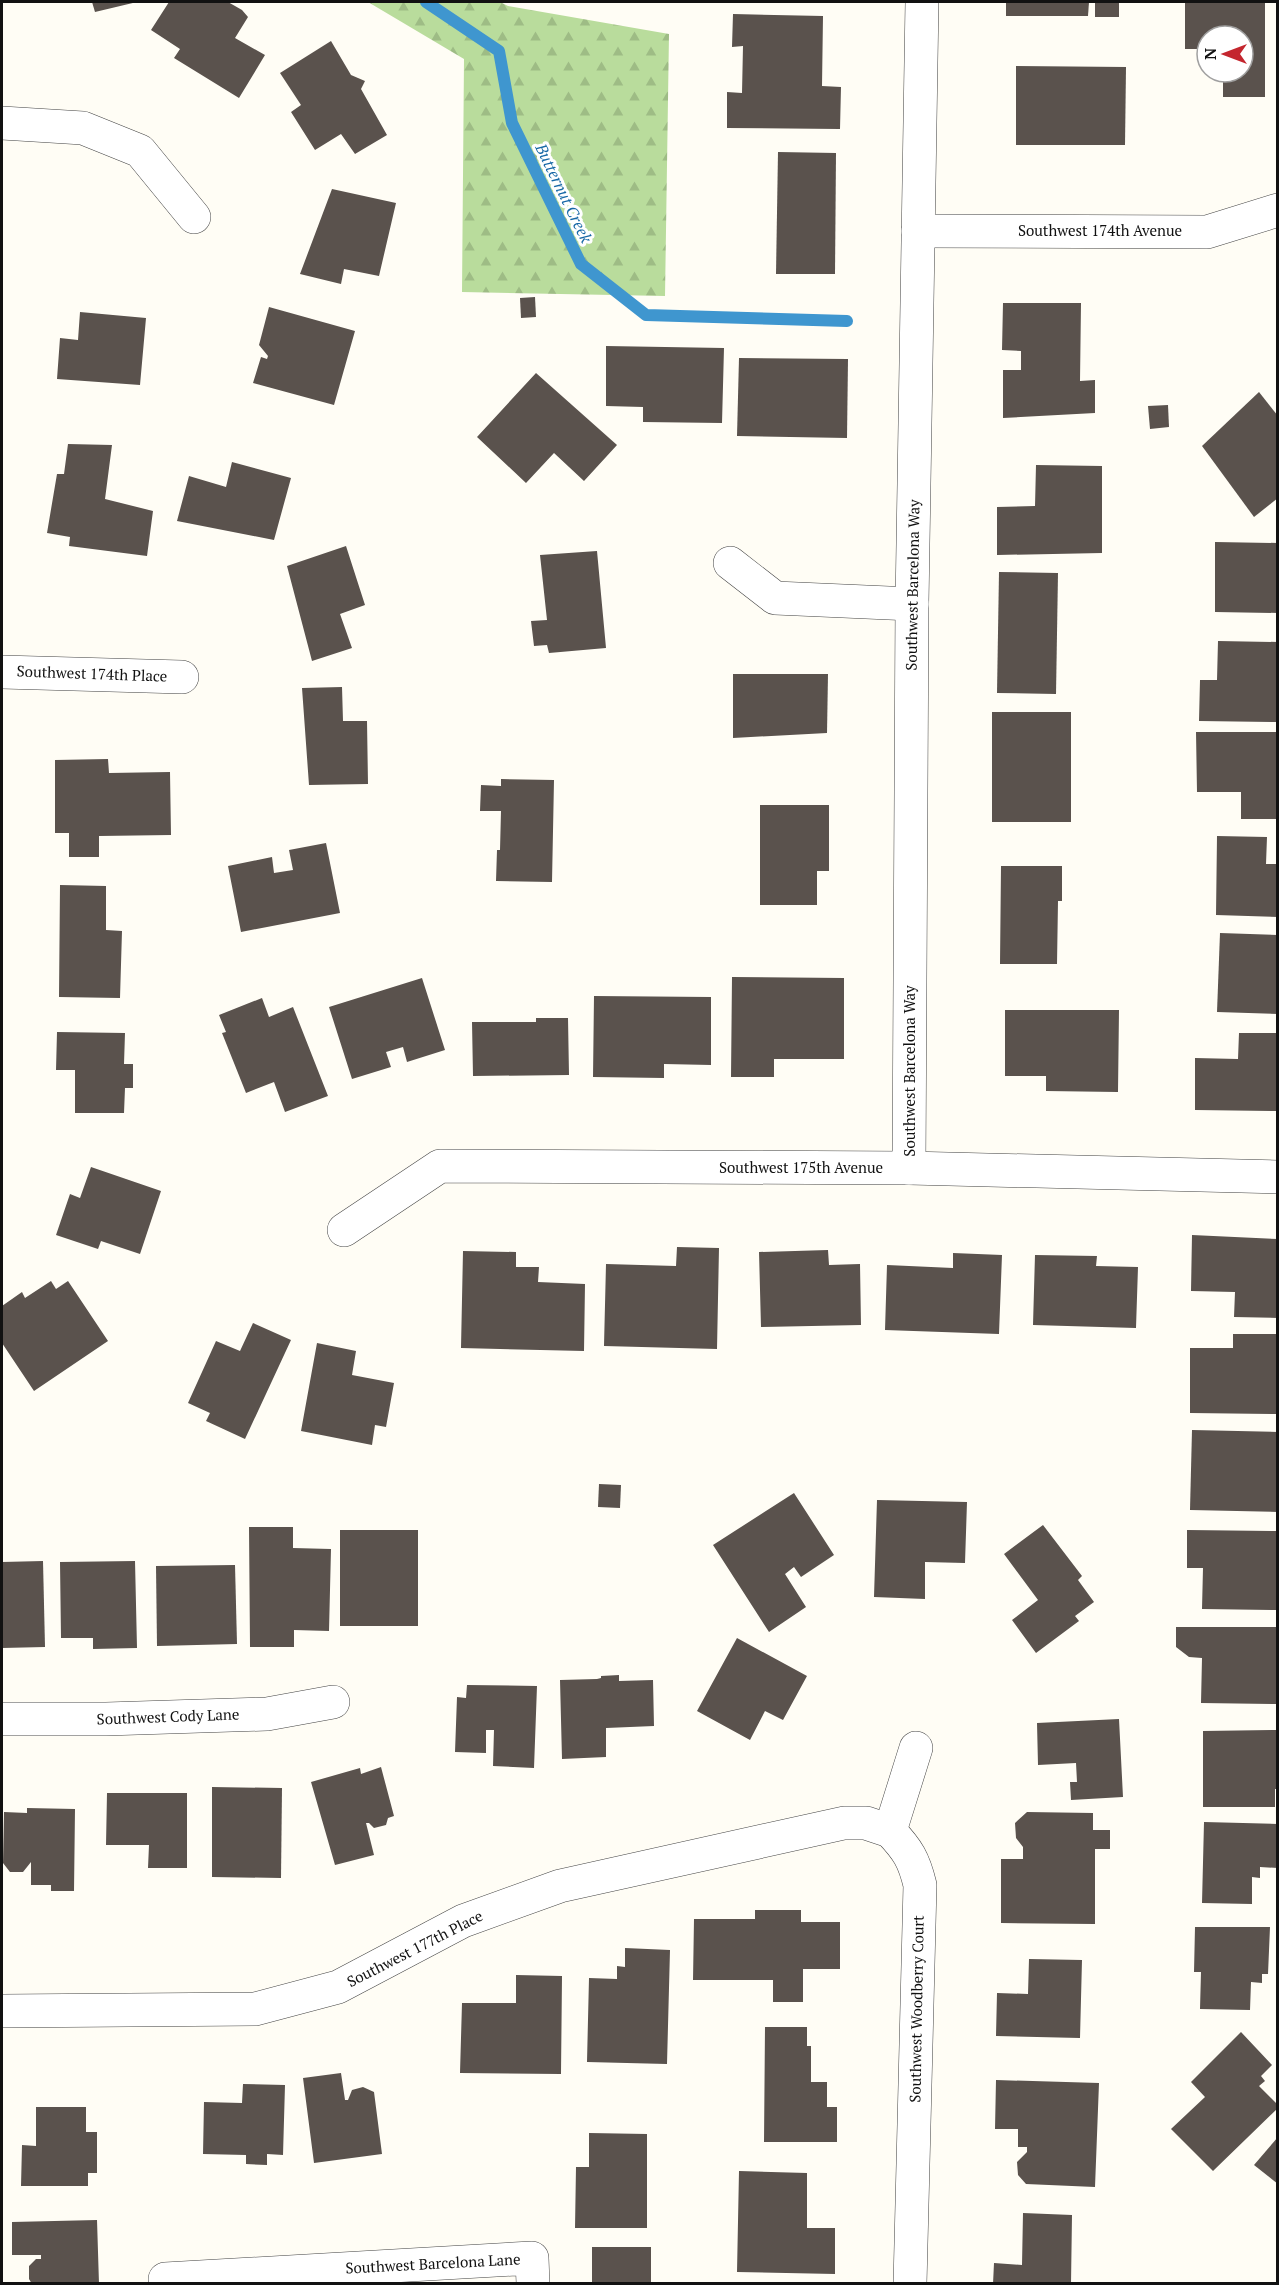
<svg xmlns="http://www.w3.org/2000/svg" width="1279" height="2285" viewBox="0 0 1279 2285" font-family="'PT Serif',serif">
  <defs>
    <pattern id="forest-firs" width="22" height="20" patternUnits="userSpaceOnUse" patternTransform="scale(1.5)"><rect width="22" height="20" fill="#b9dc9c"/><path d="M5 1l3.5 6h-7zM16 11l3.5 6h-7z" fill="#9ebc85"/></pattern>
  </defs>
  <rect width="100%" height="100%" fill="#fffdf5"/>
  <!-- forest -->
  <polygon fill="url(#forest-firs)" points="368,2 500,2 508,6 669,34 665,296 462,292 464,59"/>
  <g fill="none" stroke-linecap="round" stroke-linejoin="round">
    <!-- stream -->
    <polyline stroke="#3f96cf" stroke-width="12" points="426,2 499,51 512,123 581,264 646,315 847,321"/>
  </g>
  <!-- building -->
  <g fill="#5a524d">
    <polygon points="92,2 137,2 95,12"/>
    <polygon points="169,2 228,2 242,10 248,17 235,38 265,55 239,98 174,58 180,49 151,30"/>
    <polygon points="1006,2 1089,2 1088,16 1006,16"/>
    <rect x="1095" y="2" width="24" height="15"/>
    <polygon points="1185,2 1265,2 1265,97 1223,97 1223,72 1243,72 1243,36 1207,36 1207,49 1185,49"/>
    <polygon points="733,14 823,16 822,86 841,87 840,129 727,128 727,92 742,93 743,46 732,47"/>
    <polygon points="331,41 351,75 365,81 361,89 387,135 355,154 341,134 315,150 291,112 301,105 280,73"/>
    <polygon points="1016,66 1126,67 1125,145 1016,145"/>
    <polygon points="778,152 836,153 835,274 776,274"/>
    <polygon points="332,189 396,203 379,276 344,269 341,284 300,274"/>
    <polygon points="535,297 536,317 521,318 520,298"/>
    <polygon points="1003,303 1081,303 1080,381 1095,380 1095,413 1003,418 1003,370 1021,370 1021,351 1002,350"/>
    <polygon points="269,307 355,331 334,405 253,383 261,357 267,359 268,356 259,345"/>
    <polygon points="80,312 146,318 140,385 57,379 60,338 78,340"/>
    <polygon points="606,346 724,348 722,423 643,422 643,407 606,406"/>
    <polygon points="739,358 848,359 847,438 737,436"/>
    <polygon points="536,373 617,445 584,481 554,453 526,483 477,437"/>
    <polygon points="1259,392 1278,416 1278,498 1254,517 1202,446"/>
    <polygon points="1168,405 1169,427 1150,429 1148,406"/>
    <polygon points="68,444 112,445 105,499 153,511 147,556 69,546 70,537 47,533 57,474 64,474"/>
    <polygon points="232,462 291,478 274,540 177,521 189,476 226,487"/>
    <polygon points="1036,465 1102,466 1102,553 997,555 997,507 1035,506"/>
    <polygon points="1215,542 1278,543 1278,613 1215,612"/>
    <polygon points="346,546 365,605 340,614 352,648 312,661 287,566"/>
    <polygon points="597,551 606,648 549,653 547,645 534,646 531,621 547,620 540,555"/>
    <polygon points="999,572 1058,573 1056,694 997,693"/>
    <polygon points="1218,641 1278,642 1278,722 1199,721 1200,680 1217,680"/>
    <polygon points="733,674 828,674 827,733 733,738"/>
    <polygon points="342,687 343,721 367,721 368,784 309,785 302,688"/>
    <rect x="992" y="712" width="79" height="110"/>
    <polygon points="1196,732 1278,732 1278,819 1241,819 1241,792 1197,792"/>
    <polygon points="108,759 109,773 170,772 171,835 99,836 99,857 69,857 69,833 55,833 55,760"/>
    <polygon points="501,779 554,780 552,882 496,881 497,850 500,850 501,811 480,811 481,785 501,786"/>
    <polygon points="760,805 829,805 829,871 817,871 817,905 760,905"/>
    <polygon points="1217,836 1267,837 1266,864 1278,864 1278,917 1216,915"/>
    <polygon points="326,843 340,913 241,932 228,866 272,857 274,873 293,870 289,850"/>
    <polygon points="1001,866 1062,866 1062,901 1058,901 1057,964 1000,964"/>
    <polygon points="60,885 106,886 106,930 122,931 120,998 59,997"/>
    <polygon points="1220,933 1278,935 1278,1014 1217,1012"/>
    <polygon points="732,977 844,978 844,1059 774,1059 774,1077 731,1077"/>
    <polygon points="422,978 445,1050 407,1062 403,1047 386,1052 391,1067 352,1079 329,1007"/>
    <polygon points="594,996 711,997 711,1065 664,1064 664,1078 593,1077"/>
    <polygon points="262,998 269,1017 293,1007 328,1096 285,1112 274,1082 246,1093 222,1033 226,1032 219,1015"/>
    <polygon points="1005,1010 1119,1010 1118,1092 1046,1091 1046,1076 1005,1076"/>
    <polygon points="536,1018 568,1018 569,1075 473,1076 472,1022 536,1022"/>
    <polygon points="57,1032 125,1033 124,1064 133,1064 133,1088 125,1088 124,1113 75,1113 75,1070 56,1070"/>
    <polygon points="1239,1033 1278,1033 1278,1111 1195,1110 1195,1058 1238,1059"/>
    <polygon points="91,1167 161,1191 140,1254 101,1241 98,1249 56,1235 70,1194 80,1198"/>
    <polygon points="1192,1235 1278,1239 1278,1318 1234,1317 1235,1292 1191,1291"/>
    <polygon points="677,1247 719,1248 717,1349 604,1346 606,1264 676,1266"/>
    <polygon points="828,1250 829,1265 860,1264 861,1325 761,1327 759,1252"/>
    <polygon points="463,1251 516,1252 516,1267 539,1267 538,1282 585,1284 584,1351 461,1348"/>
    <polygon points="953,1253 1002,1255 999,1334 885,1330 887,1265 953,1268"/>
    <polygon points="1035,1255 1097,1256 1096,1266 1138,1267 1136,1328 1033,1325"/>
    <polygon points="51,1281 56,1289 68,1281 108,1341 34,1391 2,1343 2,1306 22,1292 25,1298"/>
    <polygon points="253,1323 291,1340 245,1439 206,1421 210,1413 188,1403 216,1341 240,1351"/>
    <polygon points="1233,1334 1278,1334 1278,1414 1190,1413 1190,1348 1233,1348"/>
    <polygon points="317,1343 356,1351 352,1375 394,1383 386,1427 375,1425 372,1445 301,1431"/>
    <polygon points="1192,1430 1278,1432 1278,1512 1190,1510"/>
    <polygon points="599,1484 621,1485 620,1508 598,1507"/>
    <polygon points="794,1493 834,1555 801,1577 794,1567 785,1574 806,1607 769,1632 713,1545"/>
    <polygon points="877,1500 967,1502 965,1563 925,1562 925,1599 874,1597"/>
    <polygon points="1043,1525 1082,1576 1078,1580 1094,1602 1075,1616 1079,1621 1036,1653 1012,1620 1038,1600 1004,1554"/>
    <polygon points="249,1527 293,1527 293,1548 331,1549 329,1631 294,1630 294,1647 250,1647"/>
    <rect x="340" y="1530" width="78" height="96"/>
    <polygon points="1187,1530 1278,1531 1278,1610 1202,1609 1203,1568 1187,1568"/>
    <polygon points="43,1561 45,1647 2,1648 2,1562"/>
    <polygon points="135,1561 137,1648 93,1649 93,1638 61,1638 60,1562"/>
    <polygon points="235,1565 237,1644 157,1646 156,1566"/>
    <polygon points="1176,1627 1278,1627 1278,1704 1201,1703 1202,1658 1189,1657 1176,1647"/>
    <polygon points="737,1638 807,1676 783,1720 765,1711 750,1740 697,1711"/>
    <polygon points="619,1675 619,1681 653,1680 654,1726 606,1728 606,1757 562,1759 560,1680 597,1679 601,1678 601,1676"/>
    <polygon points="467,1685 537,1686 534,1768 493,1766 494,1730 486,1730 486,1753 455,1752 457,1697 466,1698"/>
    <polygon points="1119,1719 1123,1797 1071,1800 1070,1782 1077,1782 1076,1763 1038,1765 1037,1723"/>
    <polygon points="1278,1730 1278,1789 1275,1789 1275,1807 1203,1807 1203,1731"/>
    <polygon points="381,1767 394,1816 388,1818 386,1825 374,1828 369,1823 366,1823 374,1855 335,1865 311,1782 360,1768 361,1774"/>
    <polygon points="212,1787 282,1788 281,1878 212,1877"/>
    <polygon points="107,1793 187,1793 187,1868 148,1868 149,1845 106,1845"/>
    <polygon points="27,1808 75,1809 74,1891 51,1891 51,1885 31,1885 31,1862 23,1872 10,1872 3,1863 4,1812 27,1813"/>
    <polygon points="1027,1812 1093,1813 1093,1830 1110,1830 1110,1849 1095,1849 1095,1924 1001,1923 1001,1859 1023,1859 1023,1847 1016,1838 1015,1823"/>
    <polygon points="1204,1822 1278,1824 1278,1868 1260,1867 1260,1878 1252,1877 1252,1904 1202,1903"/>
    <polygon points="755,1910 801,1910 801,1922 840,1922 840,1969 803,1969 803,2002 773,2002 773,1980 693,1980 694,1919 755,1919"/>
    <polygon points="1195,1927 1270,1927 1268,1974 1262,1974 1262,1983 1251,1982 1250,2010 1200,2009 1201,1972 1194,1972"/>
    <polygon points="625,1948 670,1950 667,2064 587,2062 589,1978 617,1979 617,1966 625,1967"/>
    <polygon points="1029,1959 1082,1960 1080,2038 996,2036 997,1993 1028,1994"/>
    <polygon points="516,1975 562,1976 561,2074 460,2073 462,2003 516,2003"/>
    <polygon points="765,2027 807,2027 807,2046 811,2046 811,2082 827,2082 827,2107 837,2107 837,2142 764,2142"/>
    <polygon points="1241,2032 1272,2065 1261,2076 1265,2081 1259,2086 1278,2105 1278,2108 1213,2171 1171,2129 1205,2097 1191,2082"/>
    <polygon points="341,2073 345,2100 348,2100 352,2090 363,2087 374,2092 382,2154 314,2163 303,2078"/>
    <polygon points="996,2080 1099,2083 1095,2187 1026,2184 1018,2175 1017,2162 1027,2152 1027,2147 1018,2147 1018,2129 995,2129"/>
    <polygon points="243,2084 285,2085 283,2155 267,2154 267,2165 246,2164 246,2155 203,2154 204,2102 242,2103"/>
    <polygon points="36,2107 86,2107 86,2132 97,2132 97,2173 88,2173 88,2186 21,2186 22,2145 36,2146"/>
    <polygon points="589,2133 647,2134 647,2228 575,2228 576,2167 589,2167"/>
    <polygon points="1278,2137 1278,2184 1254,2165"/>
    <polygon points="739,2171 807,2173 807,2228 835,2228 835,2274 737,2272"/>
    <polygon points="1023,2213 1072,2215 1071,2284 993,2284 994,2263 1022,2265"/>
    <polygon points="97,2220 99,2284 32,2284 29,2279 29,2266 36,2259 41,2259 41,2255 12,2255 12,2222"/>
    <rect x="592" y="2247" width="59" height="37"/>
  </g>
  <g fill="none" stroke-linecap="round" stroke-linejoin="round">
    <!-- street casing -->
    <g stroke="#444" stroke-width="34">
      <g id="street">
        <polyline points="2,123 83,128 140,151 194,217"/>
        <polyline points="918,231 1207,232 1278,210"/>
        <polyline points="730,563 775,598 912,604"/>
        <polyline points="2,672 182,677"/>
        <polyline points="909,1168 912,604 922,2"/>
        <polyline points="344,1230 440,1166 909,1168 1278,1177"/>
        <polyline points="2,1719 106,1719 267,1714 333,1702"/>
        <polyline points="2,2011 255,2009 338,1987 463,1921 560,1886 844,1823 866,1823 890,1831"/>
        <polyline points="165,2279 532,2258 533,2284"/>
        <path d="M910,2284L920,1885C914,1860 908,1850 890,1831L916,1748"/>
      </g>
    </g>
    <!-- street -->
    <use href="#street" stroke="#fff" stroke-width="33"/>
  </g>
  <g text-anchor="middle" stroke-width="6" stroke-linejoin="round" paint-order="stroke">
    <!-- street labels -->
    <g font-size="15" fill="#111" stroke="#fff">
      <text x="1100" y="236">Southwest 174th Avenue</text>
      <text transform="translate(913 585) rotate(-89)" y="5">Southwest Barcelona Way</text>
      <text transform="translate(92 674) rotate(2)" y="5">Southwest 174th Place</text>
      <text transform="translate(910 1071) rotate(-90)" y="5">Southwest Barcelona Way</text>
      <text x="801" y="1173">Southwest 175th Avenue</text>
      <text transform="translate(168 1717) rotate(-2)" y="5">Southwest Cody Lane</text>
      <text transform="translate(415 1949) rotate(-27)" y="5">Southwest 177th Place</text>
      <text transform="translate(917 2009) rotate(-89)" y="5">Southwest Woodberry Court</text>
      <text transform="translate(433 2264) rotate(-3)" y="5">Southwest Barcelona Lane</text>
    </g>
    <!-- water labels -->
    <g font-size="16" font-style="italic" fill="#1768a6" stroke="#fff">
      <text transform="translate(564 193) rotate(64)" y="6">Butternut Creek</text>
    </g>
  </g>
  <!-- border -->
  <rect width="1279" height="2285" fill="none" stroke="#111111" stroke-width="6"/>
  <!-- north arrow -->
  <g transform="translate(1225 54) rotate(270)"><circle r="28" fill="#ffffff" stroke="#a0a0a0" stroke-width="1.5"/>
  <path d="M0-4.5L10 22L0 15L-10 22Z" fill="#c4262e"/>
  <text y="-9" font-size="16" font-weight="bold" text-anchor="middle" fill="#111111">N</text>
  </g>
</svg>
